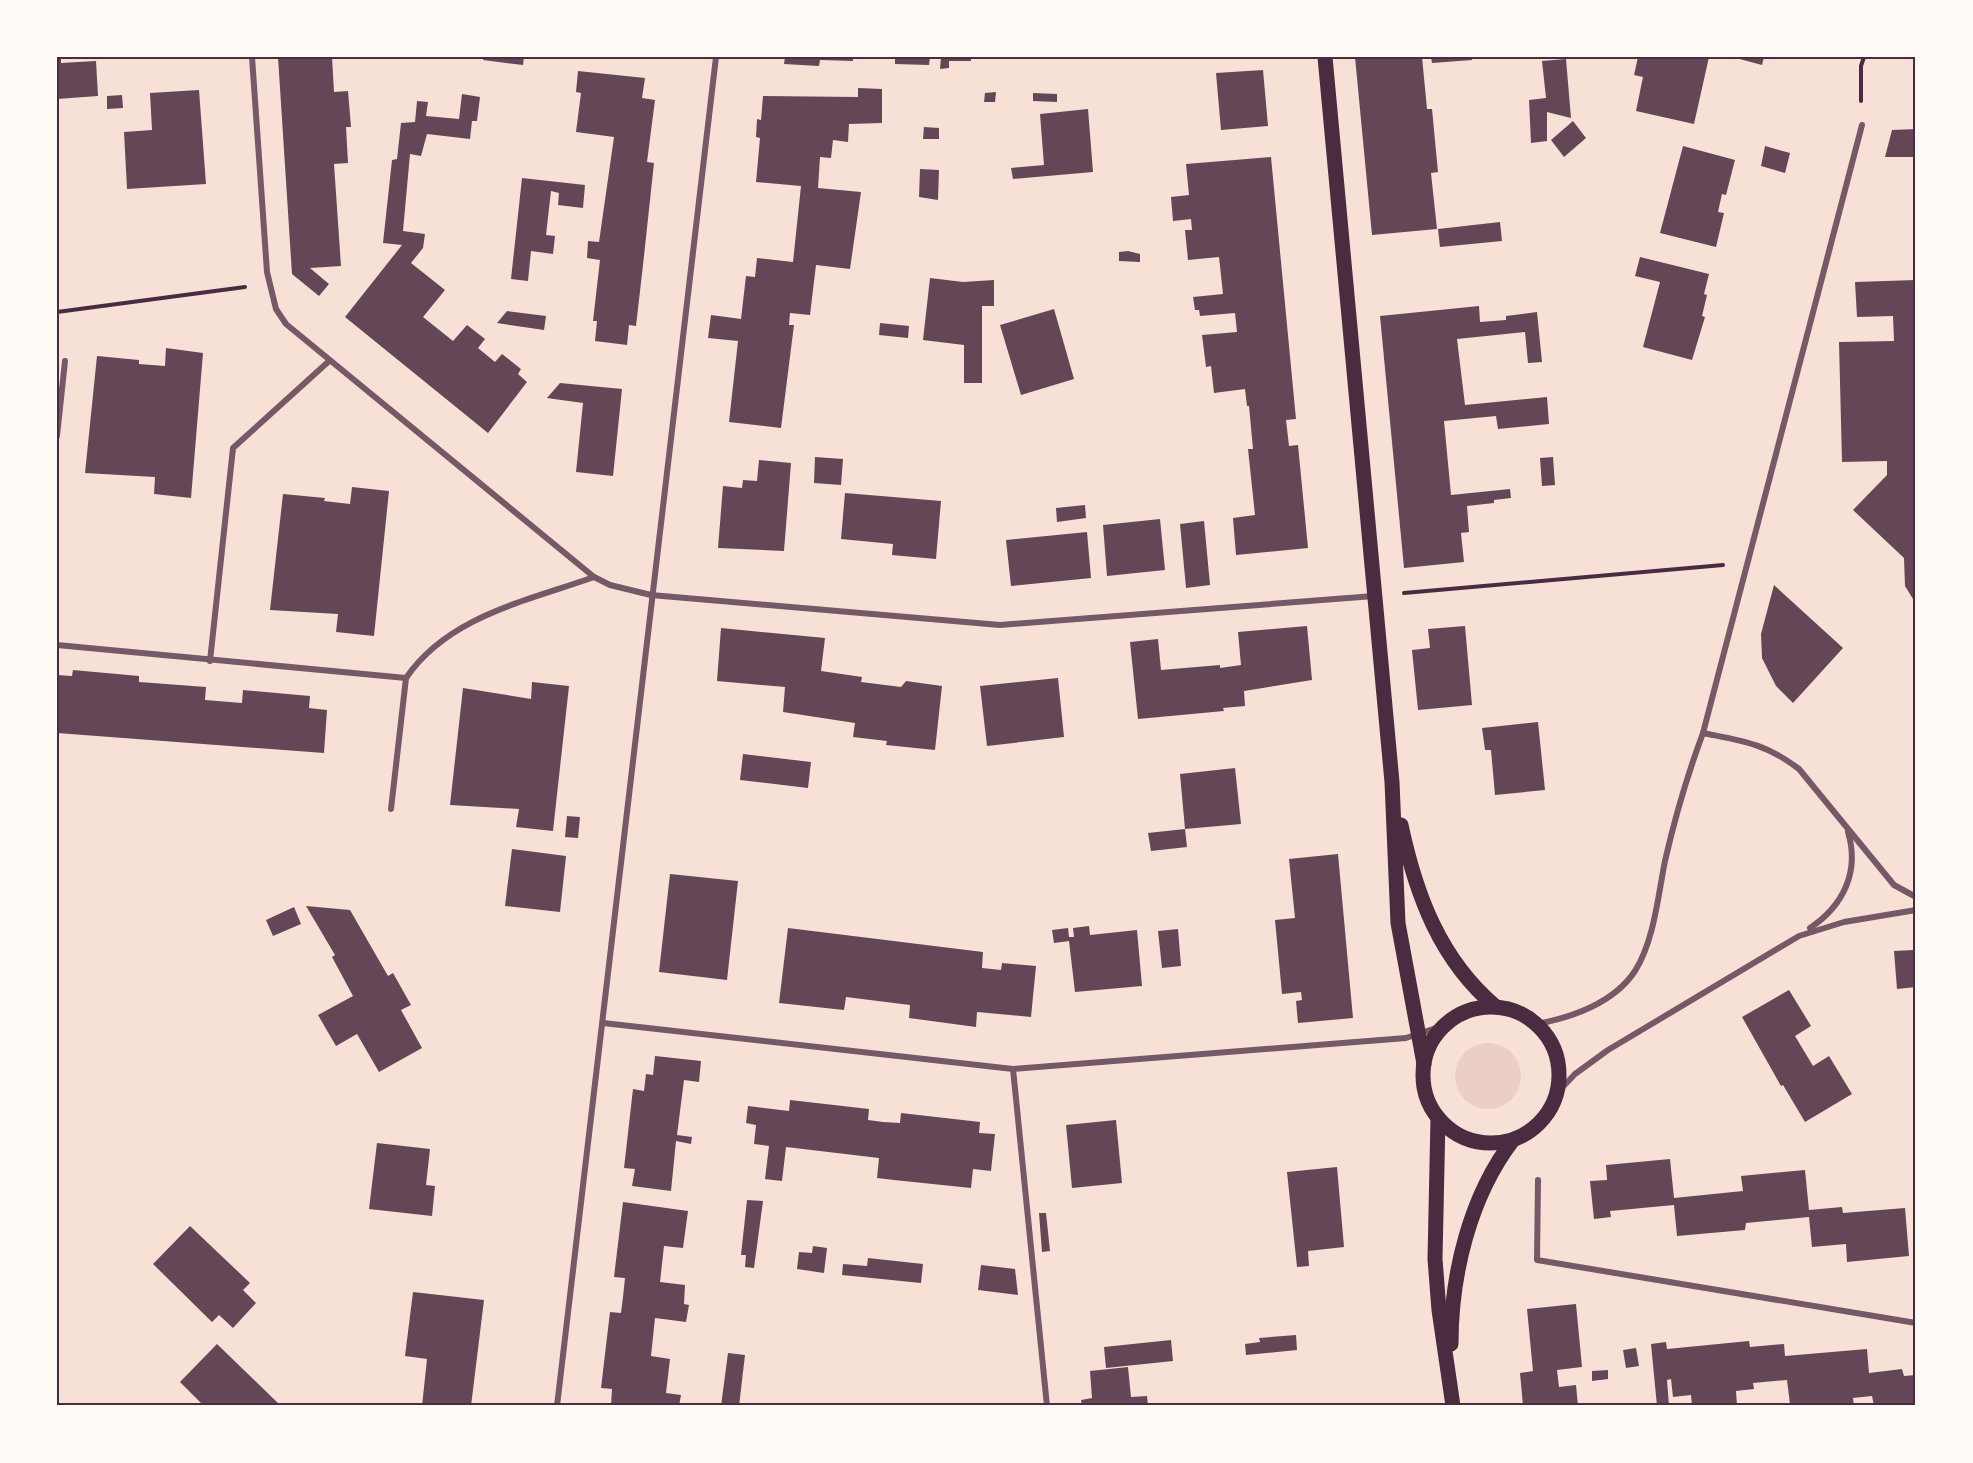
<svg xmlns="http://www.w3.org/2000/svg" width="1973" height="1463" viewBox="0 0 1973 1463" font-family="Cabin,sans-serif">
  <rect width="100%" height="100%" fill="#f7e1d7"/>
  <!-- green -->
  <circle fill="#ebcfc5" cx="1488" cy="1076" r="33"/>
  <!-- building -->
  <g fill="#644757">
    <polygon points="57,57 61,57 61,63 96,61 98,96 57,99"/>
    <polygon points="278,57 332,57 334,92 348,91 351,127 346,127 348,163 334,164 341,266 310,268 329,284 319,296 292,274"/>
    <polygon points="484,57 524,57 523,65 483,60"/>
    <polygon points="785,57 853,57 853,61 820,60 819,66 784,64"/>
    <polygon points="895,57 930,57 929,65 895,64"/>
    <polygon points="941,57 971,57 971,61 949,61 949,68 940,69"/>
    <polygon points="1355,57 1389,57 1389,59 1422,57 1427,109 1432,109 1438,172 1431,173 1437,229 1372,235"/>
    <polygon points="1431,57 1472,57 1472,60 1432,63"/>
    <polygon points="1638,57 1709,57 1694,124 1636,111 1643,77 1634,75"/>
    <polygon points="1732,57 1764,57 1762,65"/>
    <polygon points="1566,59 1571,118 1547,112 1547,141 1531,143 1529,100 1546,98 1542,61"/>
    <polygon points="1263,70 1268,126 1221,130 1216,73"/>
    <polygon points="578,71 645,78 642,98 655,100 647,162 654,163 643,265 636,326 629,325 627,345 595,341 597,321 593,321 600,260 587,258 588,241 599,242 614,137 576,132 581,93 576,92"/>
    <polygon points="858,88 882,89 882,123 849,124 848,142 833,140 831,158 820,157 818,188 861,192 850,269 816,265 810,315 790,313 789,325 794,325 781,428 729,422 738,341 708,338 711,315 741,319 746,276 755,277 757,258 793,262 801,186 756,182 760,138 756,137 757,119 761,120 763,96 858,97"/>
    <polygon points="199,90 206,184 127,189 124,132 152,130 150,93"/>
    <polygon points="996,92 995,102 984,102 985,93"/>
    <polygon points="1033,93 1057,94 1057,102 1033,101"/>
    <polygon points="462,94 480,97 477,121 472,121 470,139 427,134 421,156 410,154 403,231 425,234 423,248 411,263 445,290 423,317 453,341 467,325 485,339 478,348 495,362 502,354 521,369 518,374 527,382 488,433 345,317 402,245 383,243 392,160 397,159 401,123 415,122 417,101 428,102 426,116 459,119"/>
    <polygon points="122,95 123,108 107,109 107,96"/>
    <polygon points="1088,109 1093,172 1013,179 1011,168 1044,165 1040,114"/>
    <polygon points="1573,121 1586,138 1564,157 1551,140"/>
    <polygon points="924,127 939,128 939,139 923,139"/>
    <polygon points="1916,129 1916,157 1885,157 1892,130"/>
    <polygon points="1683,146 1735,160 1726,195 1722,194 1718,212 1724,213 1716,247 1660,233"/>
    <polygon points="1765,146 1790,153 1785,173 1761,166"/>
    <polygon points="1271,157 1296,419 1286,420 1289,446 1298,445 1308,548 1236,555 1233,518 1255,515 1248,449 1253,449 1249,406 1247,406 1245,389 1214,393 1211,366 1206,367 1202,335 1237,332 1235,313 1200,316 1199,310 1195,310 1193,297 1223,294 1219,257 1188,260 1185,230 1192,230 1191,219 1173,221 1171,197 1189,195 1186,164"/>
    <polygon points="920,169 939,170 938,200 919,197"/>
    <polygon points="522,178 585,185 583,208 558,205 559,193 551,191 546,235 555,236 553,254 531,251 528,281 511,279"/>
    <polygon points="1500,222 1502,241 1440,247 1438,229"/>
    <polygon points="1128,251 1140,254 1140,262 1119,261 1119,252"/>
    <polygon points="1640,257 1709,274 1704,294 1707,295 1702,316 1705,317 1692,360 1643,347 1660,282 1635,276"/>
    <polygon points="930,278 963,282 994,280 994,306 982,306 982,383 964,383 964,345 923,340"/>
    <polygon points="1916,280 1916,604 1905,586 1904,558 1853,510 1887,475 1887,461 1842,462 1839,342 1894,341 1893,316 1857,317 1855,282"/>
    <polygon points="1479,306 1480,322 1506,320 1506,316 1537,312 1542,362 1528,363 1525,332 1457,339 1465,405 1547,397 1549,424 1498,429 1496,416 1444,421 1451,495 1510,489 1511,498 1494,500 1494,503 1467,506 1469,532 1461,533 1464,562 1404,568 1380,316"/>
    <polygon points="1054,309 1074,379 1021,395 1000,325"/>
    <polygon points="507,311 546,316 544,330 497,323"/>
    <polygon points="880,323 909,326 908,338 879,335"/>
    <polygon points="166,348 203,353 191,498 154,494 155,477 85,473 97,356 139,360 139,364 165,366"/>
    <polygon points="560,383 622,389 613,476 576,472 583,403 547,398"/>
    <polygon points="815,457 843,459 841,485 814,483"/>
    <polygon points="1553,457 1555,485 1542,486 1540,458"/>
    <polygon points="759,460 791,463 784,551 718,548 723,486 742,488 743,480 757,481"/>
    <polygon points="352,487 389,491 374,636 336,632 338,614 270,610 283,494 325,498 324,501 350,504"/>
    <polygon points="845,493 941,501 936,559 892,555 893,544 841,539"/>
    <polygon points="1085,505 1086,518 1057,522 1056,508"/>
    <polygon points="1160,519 1165,570 1107,576 1103,525"/>
    <polygon points="1204,521 1210,585 1186,588 1180,524"/>
    <polygon points="1087,532 1091,578 1011,586 1006,540"/>
    <polygon points="1774,585 1843,648 1793,703 1776,686 1762,658 1761,634"/>
    <polygon points="1307,626 1312,680 1244,691 1245,706 1223,708 1224,711 1138,719 1130,642 1158,639 1161,670 1220,665 1220,668 1241,665 1238,632"/>
    <polygon points="1465,626 1472,705 1418,710 1412,650 1430,648 1428,629"/>
    <polygon points="721,628 825,638 821,671 862,677 861,682 901,687 906,681 942,686 935,750 886,745 887,741 853,737 855,723 783,712 785,687 717,681"/>
    <polygon points="73,670 139,676 139,682 206,687 205,700 242,703 243,690 310,696 309,708 327,710 324,753 57,733 57,675 72,676"/>
    <polygon points="1058,678 1064,737 987,746 980,686"/>
    <polygon points="532,682 569,686 553,831 516,827 519,809 450,805 463,688 531,699"/>
    <polygon points="1538,722 1545,790 1495,795 1491,750 1485,750 1482,728"/>
    <polygon points="743,754 811,762 808,788 740,780"/>
    <polygon points="1235,768 1241,824 1185,829 1180,774"/>
    <polygon points="567,816 580,817 578,838 565,837"/>
    <polygon points="1185,829 1187,847 1151,851 1148,833"/>
    <polygon points="512,849 566,856 560,912 505,906"/>
    <polygon points="1338,854 1353,1018 1298,1023 1296,1001 1302,1000 1301,992 1282,994 1275,920 1295,918 1289,859"/>
    <polygon points="670,874 738,881 727,980 659,972"/>
    <polygon points="306,906 350,910 388,976 393,973 411,1005 401,1010 422,1048 379,1072 357,1034 336,1046 318,1015 353,996 332,957 335,955"/>
    <polygon points="294,907 301,924 273,936 266,920"/>
    <polygon points="1089,926 1090,935 1137,930 1142,986 1075,992 1069,941 1054,943 1052,930 1068,928 1069,937 1074,937 1073,928"/>
    <polygon points="788,928 983,952 982,968 1001,970 1002,963 1036,966 1031,1017 977,1012 976,1027 909,1018 910,1005 846,997 844,1010 779,1003"/>
    <polygon points="1178,929 1181,966 1162,968 1158,931"/>
    <polygon points="1913,950 1916,987 1897,989 1894,951"/>
    <polygon points="1789,990 1811,1026 1795,1036 1813,1066 1829,1056 1852,1094 1805,1122 1783,1085 1781,1086 1742,1017"/>
    <polygon points="655,1056 701,1061 699,1082 684,1080 677,1135 692,1137 691,1144 676,1141 671,1191 632,1186 635,1169 624,1168 633,1089 644,1091 646,1074 653,1075"/>
    <polygon points="790,1100 869,1109 868,1120 883,1122 900,1123 901,1113 980,1122 979,1133 995,1134 991,1171 973,1169 971,1188 894,1180 877,1178 879,1158 786,1147 782,1181 765,1179 769,1146 754,1144 756,1125 746,1123 748,1106 789,1111"/>
    <polygon points="1116,1120 1122,1183 1072,1188 1066,1125"/>
    <polygon points="377,1143 430,1149 426,1185 435,1186 432,1216 369,1209"/>
    <polygon points="1670,1159 1674,1198 1743,1191 1741,1176 1805,1170 1809,1210 1842,1207 1843,1213 1905,1208 1909,1256 1847,1262 1846,1244 1812,1247 1809,1217 1746,1223 1745,1230 1677,1236 1674,1205 1610,1211 1611,1217 1594,1219 1590,1181 1607,1180 1606,1165"/>
    <polygon points="1337,1167 1344,1247 1308,1251 1309,1266 1297,1267 1287,1172"/>
    <polygon points="747,1200 763,1201 754,1268 745,1267 746,1255 741,1255"/>
    <polygon points="623,1202 688,1211 683,1248 664,1246 660,1282 685,1285 684,1304 689,1305 686,1322 655,1318 651,1356 670,1359 666,1393 681,1395 679,1406 611,1406 612,1389 601,1388 610,1312 621,1313 623,1297 625,1278 614,1277"/>
    <polygon points="1039,1213 1046,1213 1050,1251 1042,1252"/>
    <polygon points="190,1226 250,1283 243,1290 256,1303 233,1328 219,1315 212,1322 153,1264"/>
    <polygon points="813,1246 827,1248 824,1273 797,1269 799,1252 812,1253"/>
    <polygon points="868,1258 923,1264 921,1283 842,1275 843,1264 867,1266"/>
    <polygon points="981,1265 1015,1269 1018,1295 978,1290"/>
    <polygon points="413,1292 484,1300 471,1406 422,1406 427,1359 405,1356"/>
    <polygon points="1576,1304 1582,1367 1557,1370 1559,1387 1576,1385 1578,1406 1523,1406 1520,1373 1533,1371 1527,1309"/>
    <polygon points="1296,1335 1297,1350 1246,1355 1245,1344 1260,1342 1259,1338"/>
    <polygon points="1171,1340 1173,1361 1106,1368 1104,1347"/>
    <polygon points="1749,1341 1750,1347 1784,1344 1785,1356 1867,1349 1869,1373 1902,1369 1904,1376 1916,1375 1916,1406 1874,1406 1872,1396 1853,1398 1854,1406 1790,1404 1787,1380 1753,1383 1754,1389 1736,1391 1737,1406 1692,1406 1691,1395 1673,1397 1671,1379 1667,1380 1669,1406 1657,1406 1651,1344 1666,1342 1667,1349"/>
    <polygon points="217,1344 281,1406 204,1406 180,1382"/>
    <polygon points="1636,1348 1639,1366 1626,1368 1623,1350"/>
    <polygon points="728,1353 745,1355 739,1406 721,1406"/>
    <polygon points="1128,1367 1131,1397 1147,1396 1148,1406 1082,1406 1081,1400 1092,1398 1090,1371"/>
    <polygon points="1608,1370 1608,1379 1592,1381 1592,1371"/>
  </g>
  <g fill="none" stroke-linecap="round" stroke-linejoin="round">
    <!-- path -->
    <g stroke="#4a2c40" stroke-width="4">
      <polyline points="1861,101 1861,66 1864,57"/>
      <polyline points="57,312 245,287"/>
      <polyline points="1404,593 1723,565"/>
    </g>
    <!-- minor -->
    <g stroke="#755966" stroke-width="6">
      <polyline points="252,57 267,272 276,309 286,324 594,577 610,585 651,595 1000,625 1374,596"/>
      <polyline points="57,436 65,361"/>
      <polyline points="57,645 406,678 391,809"/>
      <polyline points="210,661 233,448 328,362"/>
      <path d="M406,678C448,616 527,601 594,577"/>
      <polyline points="1703,733 1862,125"/>
      <path d="M1810,928C1843,906 1860,872 1848,832"/>
      <polyline points="603,1023 1013,1069 1406,1038 1445,1025"/>
      <path d="M1536,1024C1571,1018 1614,1003 1635,971C1654,941 1658,896 1665,861C1675,817 1687,776 1703,733C1743,741 1765,743 1799,769L1894,885L1916,897"/>
      <polyline points="1013,1069 1047,1406"/>
      <polyline points="1557,1093 1575,1074 1608,1050 1799,936 1844,922 1916,910"/>
      <polyline points="1538,1180 1537,1260 1916,1323"/>
      <polyline points="557,1406 716,57"/>
    </g>
    <!-- primary -->
    <g stroke="#4a2c40" stroke-width="15">
      <polyline points="1325,57 1392,782 1398,923 1424,1064"/>
      <path d="M1401,825C1416,895 1440,960 1496,1007"/>
      <circle cx="1491" cy="1075" r="68"/>
      <polyline points="1438,1118 1435,1259 1439,1310 1453,1406"/>
      <path d="M1451,1344C1451,1274 1470,1196 1513,1140"/>
    </g>
  </g>
  <!-- border -->
  <rect width="1973" height="1463" fill="none" stroke="#fffaf5" stroke-width="117"/>
  <rect x="58" y="58" width="1856" height="1346" fill="none" stroke="#4a2c40" stroke-width="2"/>
</svg>
